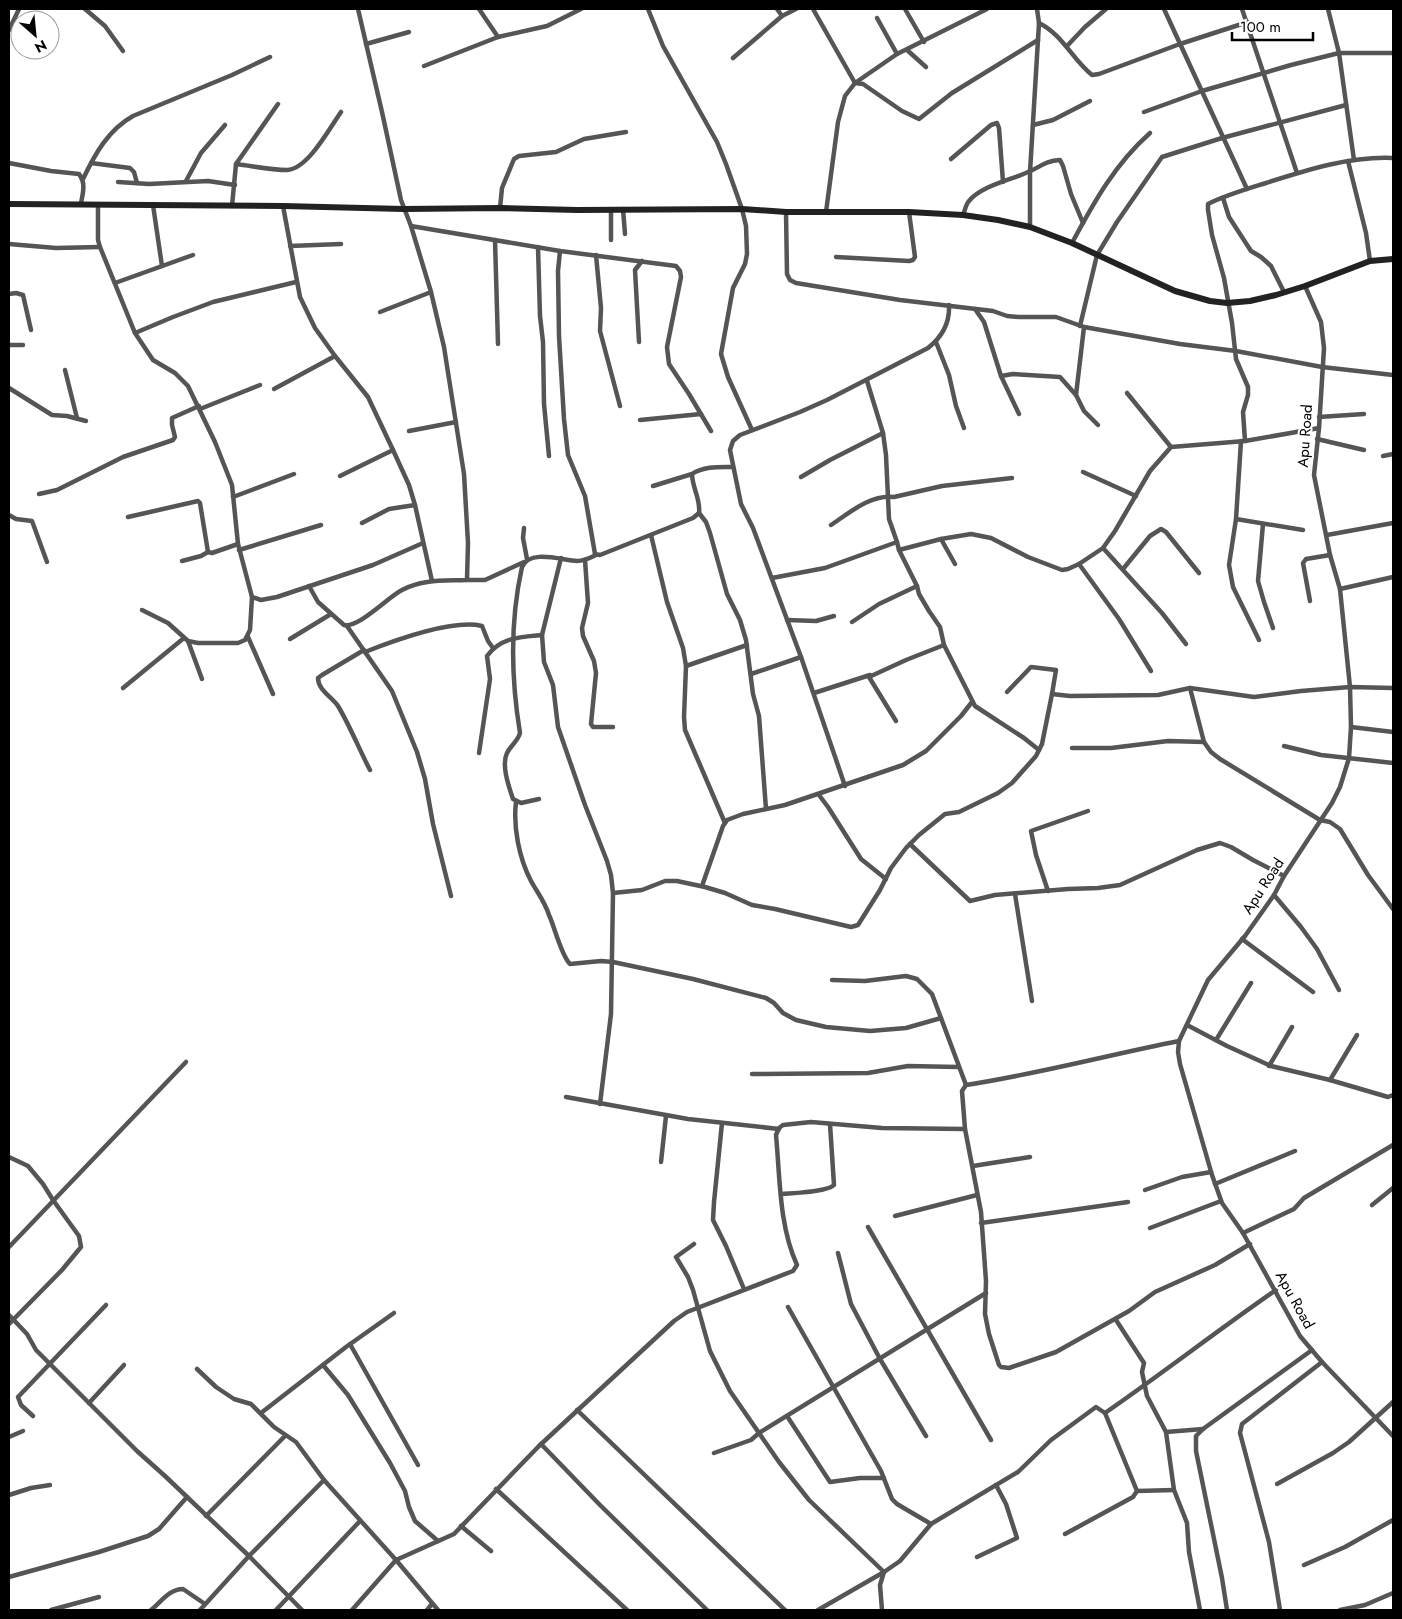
<svg xmlns="http://www.w3.org/2000/svg" width="1402" height="1619" viewBox="0 0 1402 1619" font-family="Jost,sans-serif">
  <rect width="100%" height="100%" fill="#fff"/>
  <g fill="none" stroke-linecap="round" stroke-linejoin="round">
    <!-- street -->
    <g stroke="#555" stroke-width="4.5">
      <polyline points="85,9 105,26 123,51"/>
      <polyline points="479,9 498,37"/>
      <polyline points="648,9 663,46 717,142 726,164 742,209 746,226 747,254 745,264 733,288 721,354 728,377 752,430"/>
      <polyline points="777,9 782,16"/>
      <polyline points="813,9 855,83 863,84 902,111 919,119 952,93 1038,40"/>
      <polyline points="905,9 924,42"/>
      <polyline points="1164,9 1247,189"/>
      <polyline points="1242,9 1297,173"/>
      <polyline points="1328,9 1339,53 1354,160"/>
      <polyline points="877,18 897,54"/>
      <path d="M1039,23C1063,35 1072,59 1092,75L1099,74L1180,44L1248,22"/>
      <polyline points="9,30 19,9"/>
      <polyline points="366,44 409,32"/>
      <polyline points="1067,46 1085,27 1106,9"/>
      <polyline points="907,50 926,67"/>
      <polyline points="733,58 782,16 796,9"/>
      <polyline points="424,66 498,37 547,26 581,9"/>
      <polyline points="1144,112 1202,91 1291,65 1339,53 1393,53"/>
      <polyline points="1033,125 1053,120 1090,101"/>
      <polyline points="951,159 991,125 997,123 999,128 1003,182"/>
      <polyline points="1348,161 1366,233 1370,261"/>
      <path d="M9,163L51,171L79,174C86,183 83,193 81,203"/>
      <polyline points="91,163 130,168 134,172 137,183"/>
      <path d="M236,164C253,166 270,170 287,170C308,169 329,129 341,112"/>
      <path d="M83,179C95,154 108,130 133,116L232,75L270,57"/>
      <polyline points="186,181 201,153 225,125"/>
      <polyline points="118,182 149,184 208,181 235,185"/>
      <polyline points="1223,198 1229,217 1251,251 1261,257 1271,266 1284,292"/>
      <polyline points="98,205 98,240 100,247 135,333 153,360 175,373 188,386 215,442 232,485 238,544 252,597 261,600 277,597 373,565 423,543"/>
      <polyline points="153,205 162,266"/>
      <polyline points="232,206 236,164 278,104"/>
      <polyline points="283,206 300,297 315,328 335,356 368,397 393,450 409,485 415,505 432,581"/>
      <polyline points="500,208 502,188 514,159 519,156 556,152 584,139 626,132"/>
      <polyline points="611,209 611,240"/>
      <polyline points="623,209 625,234"/>
      <polyline points="786,212 787,274 790,280 796,283 900,300 993,311 1007,316 1019,317 1056,317 1084,327 1180,344 1236,351 1322,367 1393,375"/>
      <polyline points="826,212 838,122 845,96 855,83 897,54 987,9"/>
      <path d="M963,215C965,210 966,204 969,201C981,186 1011,180 1028,172C1041,167 1044,161 1060,160L1063,166L1071,194L1083,223"/>
      <polyline points="411,226 560,251 676,266 680,271 681,277 667,347 669,364 689,394 711,431"/>
      <polyline points="1030,227 1030,172 1039,23 1037,9"/>
      <polyline points="495,240 498,344"/>
      <path d="M1072,243C1094,202 1115,164 1150,133"/>
      <polyline points="9,244 56,248 100,247"/>
      <polyline points="290,246 341,244"/>
      <polyline points="538,247 540,316 543,342 544,404 549,456"/>
      <path d="M560,251L558,271L559,336L564,419L568,455L585,496L595,554L600,555L693,518L699,513C701,500 692,487 692,474C704,466 719,467 733,467"/>
      <polyline points="596,255 601,308 600,331 620,406"/>
      <polyline points="836,257 909,261 913,260 915,257 909,212"/>
      <polyline points="115,283 193,255"/>
      <polyline points="1305,286 1321,322 1324,348 1319,428 1314,475 1330,555 1340,589 1350,687 1351,727 1349,758 1340,787 1332,803 1284,876 1274,895 1245,936 1208,980 1179,1041 1178,1052 1180,1064 1212,1175 1222,1203 1243,1233 1300,1336 1322,1362 1393,1436"/>
      <polyline points="9,294 16,293 23,295 31,330"/>
      <polyline points="975,309 984,322 1001,376 1019,414"/>
      <polyline points="380,312 431,292"/>
      <polyline points="1080,326 1097,255 1117,222 1162,157 1222,138 1346,105"/>
      <polyline points="1084,327 1076,395 1084,411 1098,425"/>
      <polyline points="135,333 173,317 213,302 296,282"/>
      <polyline points="639,342 635,270 642,261"/>
      <polyline points="936,342 949,375 956,406 964,428"/>
      <polyline points="9,345 23,345"/>
      <polyline points="65,370 77,418"/>
      <polyline points="1001,376 1013,374 1060,377 1076,395"/>
      <polyline points="9,388 52,415 67,416 86,421"/>
      <polyline points="274,389 335,356"/>
      <polyline points="1127,393 1171,447"/>
      <polyline points="200,409 260,385"/>
      <polyline points="1319,417 1364,414"/>
      <polyline points="640,420 701,414"/>
      <polyline points="409,431 456,422"/>
      <polyline points="1317,439 1364,450"/>
      <polyline points="1241,441 1236,519 1229,565 1233,587 1259,640"/>
      <path d="M1245,441L1243,412L1248,395V387L1236,359L1232,323L1224,278L1212,235L1208,210V204C1226,195 1247,189 1266,183C1307,170 1350,156 1393,158"/>
      <polyline points="1383,456 1393,454"/>
      <polyline points="1083,472 1136,496"/>
      <polyline points="340,476 393,450"/>
      <polyline points="801,477 830,460 883,433"/>
      <polyline points="653,486 692,474"/>
      <polyline points="39,494 57,490 123,457 173,440 175,437 172,425 172,418 199,406"/>
      <polyline points="233,497 294,474"/>
      <polyline points="699,513 706,522 710,533 727,594 740,620 746,640 753,694 759,716 766,809"/>
      <polyline points="9,515 16,519 32,521 47,562"/>
      <polyline points="128,517 198,501 200,503 208,552 212,553 238,544"/>
      <polyline points="1236,519 1303,530"/>
      <polyline points="362,523 389,509 415,505"/>
      <polyline points="1263,524 1258,581 1264,602 1273,628"/>
      <path d="M831,525C849,513 871,494 894,497L942,486L1012,478"/>
      <polyline points="524,528 523,538 527,559"/>
      <polyline points="651,535 667,602 683,648 686,666 684,717 685,730 725,823"/>
      <polyline points="1327,535 1393,523"/>
      <polyline points="941,539 955,564"/>
      <polyline points="897,542 899,550 941,539 971,534 991,538 1028,557 1062,570 1068,569 1079,564 1103,548 1115,531 1150,471 1171,447 1245,441 1319,428"/>
      <polyline points="1103,548 1162,613 1186,644"/>
      <polyline points="239,550 321,525"/>
      <polyline points="899,550 917,586 919,594 929,611 940,627 944,645 975,706 1024,738 1039,750"/>
      <polyline points="561,558 542,635 544,662 553,685 558,727 585,805 607,861 611,875 613,893 611,1014 600,1104"/>
      <polyline points="585,560 588,603 582,628 583,636 594,661 596,673 591,724 593,727 613,727"/>
      <polyline points="182,561 201,556 208,552"/>
      <polyline points="1079,564 1119,619 1151,671"/>
      <polyline points="1123,569 1150,536 1161,529 1166,532 1199,573"/>
      <polyline points="772,578 825,568 897,542 889,519 886,455 883,433 867,381"/>
      <polyline points="466,580 485,580 524,562"/>
      <path d="M309,586L318,602L344,625C359,628 388,597 402,590C422,579 445,581 466,580L467,579L468,543L464,474L444,347L431,292L411,226L401,200L382,112L358,9"/>
      <polyline points="1340,589 1393,577"/>
      <polyline points="1310,601 1303,563 1306,559 1330,555"/>
      <polyline points="142,610 168,623 188,641 198,643 238,643 245,640 250,630 252,597"/>
      <polyline points="787,620 816,621 834,616"/>
      <polyline points="852,622 879,604 917,586"/>
      <polyline points="347,626 392,691 417,752 425,779 433,824 451,896"/>
      <polyline points="248,637 273,694"/>
      <polyline points="290,639 331,614"/>
      <polyline points="188,641 202,679"/>
      <path d="M364,650L322,675L318,678C318,690 332,697 338,706C350,726 359,749 370,770"/>
      <path d="M365,652C393,641 453,619 482,626L488,641L493,648"/>
      <polyline points="686,666 747,645"/>
      <polyline points="751,674 801,657"/>
      <polyline points="123,688 184,638"/>
      <polyline points="1190,688 1204,742 1211,752 1220,759 1320,820 1330,822 1340,829 1368,875 1393,909"/>
      <polyline points="1007,692 1031,667 1056,670 1052,694"/>
      <polyline points="814,693 870,675"/>
      <polyline points="896,721 869,677 906,660 944,645"/>
      <polyline points="1351,727 1393,732"/>
      <polyline points="1284,746 1321,755 1393,763"/>
      <polyline points="1072,748 1111,748 1168,741 1204,742"/>
      <path d="M479,753L490,679L487,656C501,637 521,637 542,635"/>
      <path d="M845,786L801,657L753,528L741,504L730,450L733,441L740,435L800,412L827,400L928,348C942,337 950,324 949,305"/>
      <polyline points="819,795 828,807 861,859 886,879"/>
      <path d="M539,799L521,803L513,799C509,787 501,765 507,753C511,745 518,741 520,733C511,678 510,621 522,567C530,549 561,560 577,561C584,561 590,558 596,555"/>
      <path d="M516,802C513,827 519,858 531,881C537,892 545,902 549,915C555,928 561,955 570,964L601,961L613,962L693,979L766,998L774,1003L783,1013L796,1020L826,1027L870,1031L906,1028L941,1018"/>
      <polyline points="910,844 970,901 995,895 1068,889 1098,888 1120,885 1197,850 1220,843 1231,847 1253,860 1284,876"/>
      <polyline points="702,886 723,826 727,820 743,814 785,805 903,765 926,751 961,716 972,702"/>
      <polyline points="1048,891 1036,855 1031,831 1088,811"/>
      <polyline points="613,893 642,890 665,881 677,881 705,887 725,893 752,905 775,909 851,927 858,925 880,890 891,868 906,848 919,835 945,814 959,812 998,793 1012,783 1036,756 1042,744 1052,694 1070,696 1158,695 1190,688 1254,697 1301,691 1350,687 1393,688"/>
      <polyline points="1015,894 1032,1001"/>
      <polyline points="1274,895 1301,927 1317,949 1339,990"/>
      <polyline points="1242,939 1313,992"/>
      <polyline points="832,980 865,981 906,976 917,979 932,994 966,1085"/>
      <polyline points="1187,1025 1227,1046 1271,1066 1330,1080 1388,1097 1393,1095"/>
      <polyline points="1216,1040 1251,983"/>
      <path d="M1179,1041C1108,1055 1038,1074 966,1085L962,1091L965,1129L981,1212L986,1281L985,1314L989,1334L999,1365L1001,1367L1009,1368L1056,1352L1129,1311L1155,1292L1215,1265L1250,1244"/>
      <polyline points="1269,1066 1292,1027"/>
      <polyline points="752,1074 868,1073 908,1066 958,1067"/>
      <polyline points="1330,1080 1357,1035"/>
      <polyline points="566,1097 688,1119 779,1129"/>
      <polyline points="722,1123 714,1202 713,1220 726,1246 744,1289"/>
      <polyline points="9,1157 28,1166 43,1184 53,1200 79,1236 81,1247 62,1270 9,1324"/>
      <polyline points="661,1162 666,1116"/>
      <polyline points="973,1166 1030,1157"/>
      <polyline points="1215,1184 1295,1151"/>
      <polyline points="1145,1190 1182,1177 1211,1172"/>
      <path d="M782,1194C793,1193 827,1192 834,1185L830,1124"/>
      <polyline points="1372,1205 1393,1188"/>
      <polyline points="895,1216 977,1195"/>
      <polyline points="981,1223 1128,1202"/>
      <polyline points="868,1227 991,1440"/>
      <polyline points="1150,1228 1221,1201"/>
      <polyline points="1243,1233 1294,1209 1304,1198 1393,1145"/>
      <polyline points="694,1244 676,1257 688,1277 693,1290 710,1351 730,1391 779,1462 809,1500 884,1572"/>
      <polyline points="9,1247 186,1062"/>
      <polyline points="838,1253 851,1304 880,1359 926,1436"/>
      <polyline points="788,1307 881,1471 892,1499 897,1504 931,1524"/>
      <polyline points="9,1315 27,1334 36,1350 137,1451 165,1476 249,1556 302,1610"/>
      <polyline points="1116,1320 1144,1363 1142,1372 1147,1396 1166,1432 1174,1490 1187,1523 1189,1552 1200,1610"/>
      <polyline points="350,1344 418,1465"/>
      <polyline points="323,1365 348,1395 390,1463 405,1491 409,1507 415,1521 438,1541"/>
      <path d="M197,1369L216,1387L234,1399L251,1404L274,1427L296,1442L324,1480L396,1560L454,1534L539,1446L674,1321L687,1312L793,1271L797,1265C779,1226 780,1177 776,1135L779,1128L783,1125L811,1122L882,1128L965,1129"/>
      <polyline points="89,1403 124,1365"/>
      <polyline points="577,1410 785,1610"/>
      <polyline points="261,1413 346,1347 394,1313"/>
      <path d="M1105,1413C1163,1373 1218,1330 1276,1290"/>
      <polyline points="33,1416 21,1405 18,1397 106,1305"/>
      <polyline points="787,1416 830,1482 860,1478 884,1478"/>
      <polyline points="1166,1432 1203,1429"/>
      <polyline points="9,1437 23,1431"/>
      <polyline points="541,1444 600,1505 707,1610"/>
      <polyline points="714,1453 751,1440 759,1433 986,1293"/>
      <polyline points="1277,1484 1333,1453 1349,1442 1393,1402"/>
      <polyline points="496,1489 627,1610"/>
      <polyline points="1137,1491 1174,1490"/>
      <polyline points="9,1495 31,1488 50,1485"/>
      <polyline points="206,1516 285,1436"/>
      <polyline points="461,1526 491,1551"/>
      <polyline points="977,1557 1017,1538 1006,1504 996,1485"/>
      <polyline points="1304,1565 1345,1547 1393,1520"/>
      <polyline points="9,1577 99,1552 148,1536 159,1529 187,1497"/>
      <polyline points="51,1610 99,1597"/>
      <path d="M151,1610C161,1602 169,1589 183,1589L205,1604"/>
      <polyline points="200,1610 249,1556 324,1480"/>
      <polyline points="276,1610 360,1521"/>
      <polyline points="352,1610 396,1560 438,1610"/>
      <polyline points="427,1610 432,1604"/>
      <polyline points="818,1610 884,1572 900,1561 931,1524 1018,1472 1051,1440 1096,1407 1105,1413 1137,1491 1133,1497 1065,1534"/>
      <polyline points="882,1610 880,1585 884,1572"/>
      <polyline points="1227,1610 1222,1578 1196,1451 1196,1436 1203,1429 1312,1350"/>
      <polyline points="1280,1610 1269,1542 1240,1433 1242,1424 1322,1362"/>
      <polyline points="1340,1610 1365,1605 1393,1593"/>
    </g>
    <!-- secondary -->
    <polyline stroke="#222" stroke-width="6" points="9,204 283,206 404,209 500,208 577,210 742,209 786,212 909,212 963,215 998,220 1030,227 1072,243 1175,291 1210,301 1227,303 1250,301 1276,295 1305,286 1370,261 1393,259"/>
  </g>
  <g text-anchor="middle" stroke-width="4" stroke-linejoin="round" paint-order="stroke">
    <!-- street labels -->
    <g font-size="15" fill="#000" stroke="#fff">
      <text transform="translate(1305 436) rotate(-86)" y="5">Apu Road</text>
      <text transform="translate(1263 886) rotate(-57)" y="5">Apu Road</text>
      <text transform="translate(1295 1300) rotate(61)" y="5">Apu Road</text>
    </g>
  </g>
  <!-- border -->
  <rect width="1402" height="1619" fill="none" stroke="#000000" stroke-width="20"/>
  <!-- north arrow -->
  <g transform="translate(35 35) rotate(153)"><circle r="24" fill="#ffffff" stroke="#999999"/>
  <path d="M0-4L9 19L0 12L-9 19Z" fill="#000000"/>
  <text y="-8" font-size="14" font-weight="bold" text-anchor="middle" fill="#000000">N</text>
  </g>
  <!-- scale -->
  <path d="M1232 32v8h81v-8" fill="none" stroke="#000000" stroke-width="2.5"/>
  <text x="1240" y="32" font-size="15" fill="#000000" stroke="#ffffff" stroke-width="4" paint-order="stroke">100 m</text>
</svg>
